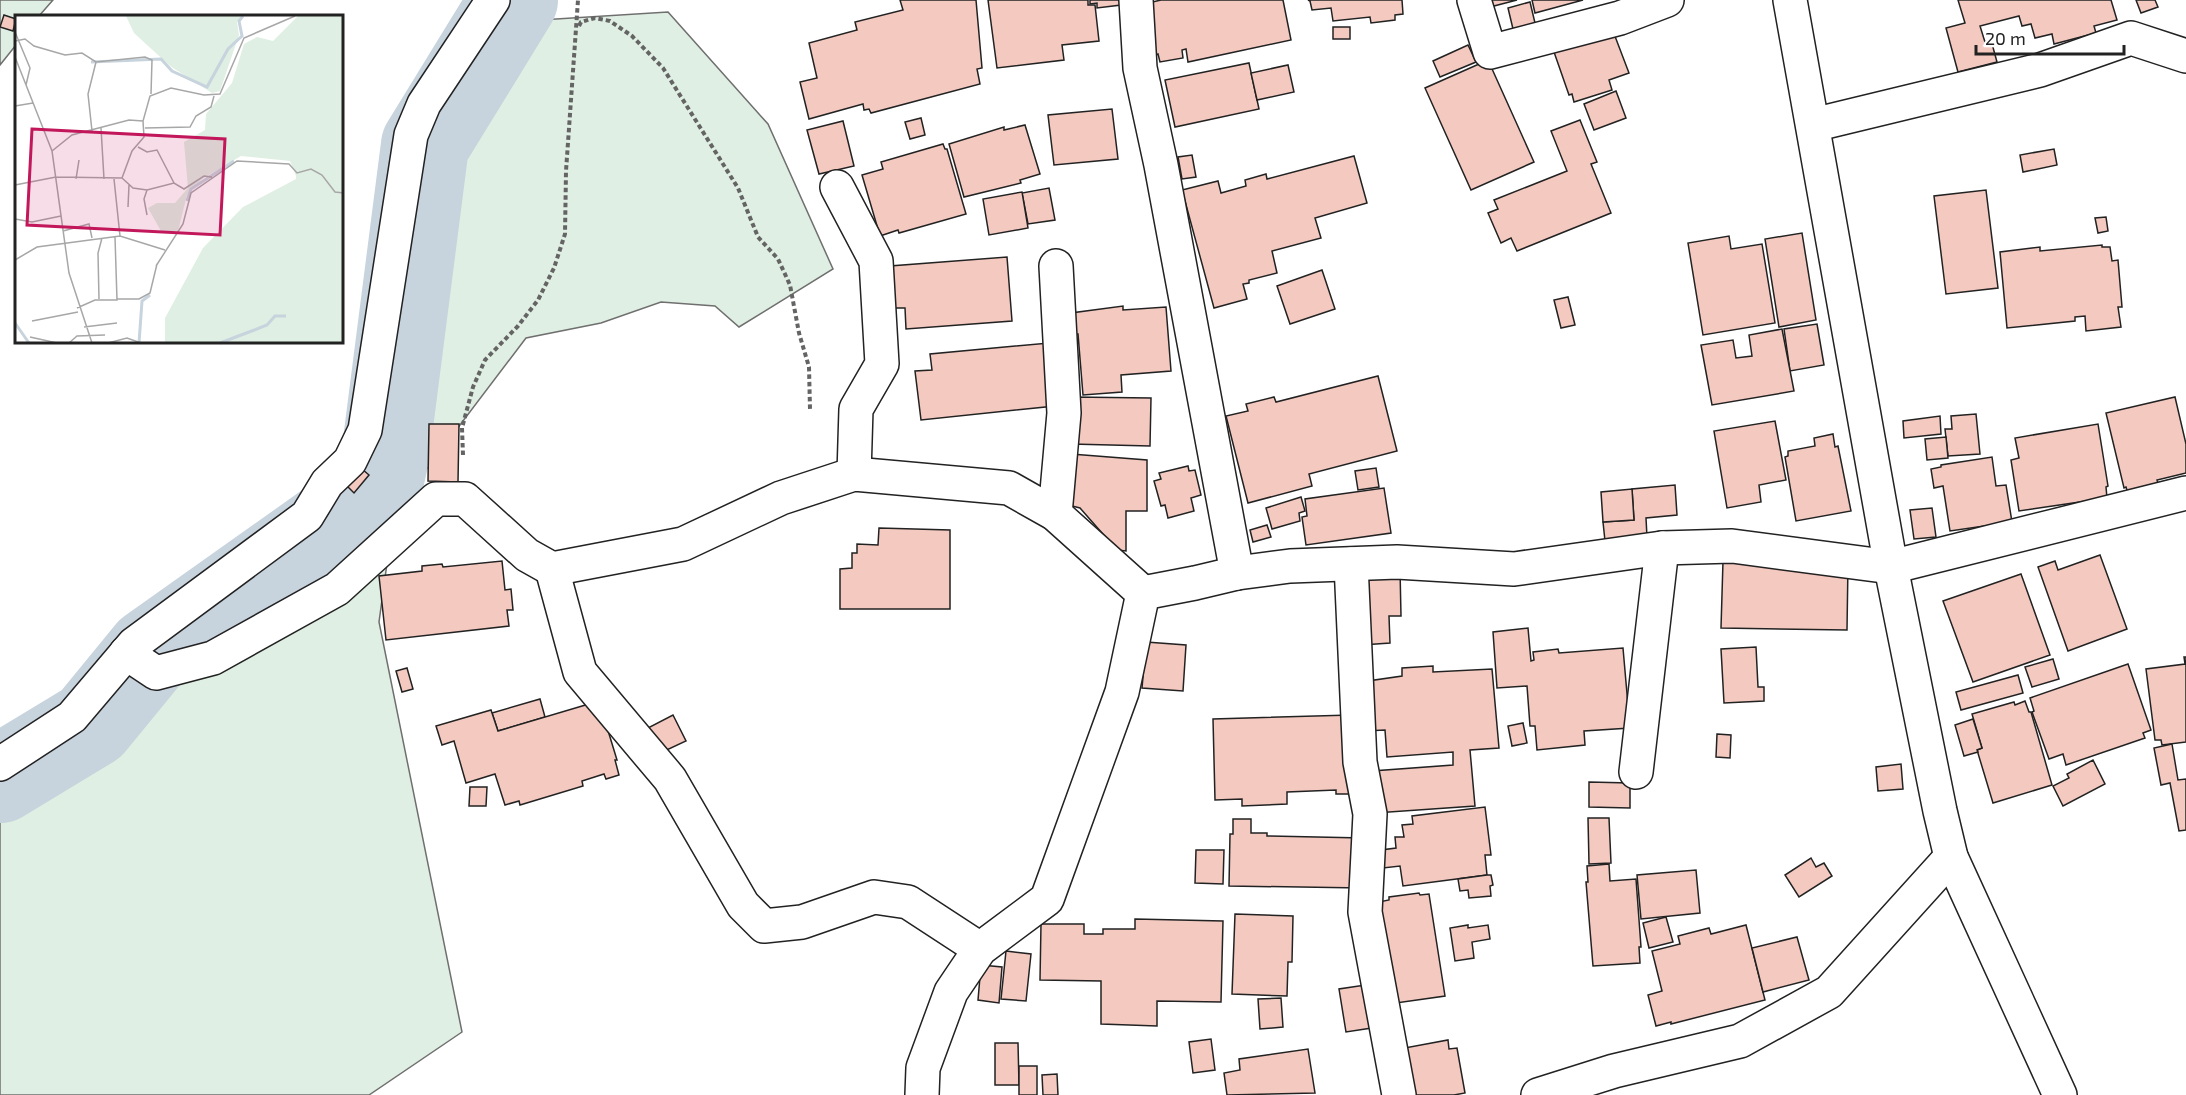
<svg xmlns="http://www.w3.org/2000/svg" width="2186" height="1095" viewBox="0 0 2186 1095" font-family="'Exo 2',sans-serif">
  <rect width="100%" height="100%" fill="#fff"/>
  <!-- green -->
  <g fill="#e0efe3" stroke="#6f6f6f" stroke-width="1.5">
    <polygon points="0,0 53,0 39,16 16,16 16,45 0,65"/>
    <polygon points="668,12 768,124 833,269 739,327 715,306 661,302 601,323 526,338 394,512 379,622 462,1032 369,1095 0,1095 0,804 244,622 396,433 478,24"/>
  </g>
  <g fill="none" stroke-linecap="round" stroke-linejoin="round">
    <!-- river -->
    <polyline stroke="#c7d3dd" stroke-width="88" points="0,779 91,724 150,652 360,503 380,480 385,457 425,145 514,0"/>
  </g>
  <!-- building -->
  <g fill="#f3c9c0" stroke="#222" stroke-width="1.5">
    <polygon points="900,0 976,0 982,68 977,69 980,84 871,113 869,109 864,110 863,104 809,119 800,82 817,78 809,43 857,30 855,22 903,10"/>
    <polygon points="988,0 1088,0 1088,5 1095,5 1099,41 1062,45 1064,60 997,68"/>
    <polygon points="1090,0 1120,0 1121,5 1097,8 1097,3 1090,4"/>
    <polygon points="1161,0 1283,0 1291,40 1188,62 1186,49 1182,50 1183,58 1160,62 1158,54 1155,55 1148,3"/>
    <polygon points="1308,0 1402,0 1403,14 1395,15 1395,20 1371,23 1370,17 1333,21 1331,8 1312,10 1310,1"/>
    <polygon points="1488,0 1517,0 1490,7"/>
    <polygon points="1532,0 1583,0 1535,13"/>
    <polygon points="1958,0 2111,0 2117,20 2094,26 2096,33 2054,44 2052,34 2035,38 2031,24 2022,26 2019,16 1980,26 1985,42 1991,40 1997,62 1958,72 1946,28 1965,23"/>
    <polygon points="2136,0 2155,0 2158,7 2141,13"/>
    <polygon points="1530,2 1535,23 1513,29 1508,8"/>
    <polygon points="4,15 16,19 13,31 0,27"/>
    <rect x="1333" y="27" width="17" height="12"/>
    <polygon points="1613,31 1629,73 1609,80 1612,90 1574,102 1572,94 1569,95 1554,52"/>
    <polygon points="1468,45 1476,62 1440,77 1433,61"/>
    <polygon points="1488,60 1534,162 1471,190 1425,88"/>
    <polygon points="1249,63 1259,109 1175,127 1165,80"/>
    <polygon points="1288,65 1294,92 1257,100 1251,73"/>
    <polygon points="1616,91 1626,118 1594,130 1584,104"/>
    <polygon points="1112,109 1118,159 1054,165 1048,115"/>
    <polygon points="921,118 925,135 910,139 905,122"/>
    <polygon points="1580,120 1597,162 1591,164 1611,213 1517,251 1511,238 1501,243 1488,213 1498,209 1494,200 1567,171 1551,131"/>
    <polygon points="843,121 854,166 819,174 807,130"/>
    <polygon points="1025,125 1040,174 1020,180 1021,183 964,197 949,144 1004,127 1004,130"/>
    <polygon points="943,144 945,149 947,149 966,214 899,233 898,230 880,236 862,175 883,169 881,162"/>
    <polygon points="2054,149 2057,165 2023,172 2020,155"/>
    <polygon points="1192,155 1196,177 1182,179 1178,157"/>
    <polygon points="1354,156 1367,203 1315,218 1321,238 1272,251 1277,273 1249,280 1249,283 1243,284 1247,299 1214,308 1182,190 1218,181 1221,193 1246,186 1245,180 1266,174 1267,179"/>
    <polygon points="1049,188 1055,220 1028,224 1022,193"/>
    <polygon points="1986,190 1998,288 1946,294 1934,196"/>
    <polygon points="1022,192 1028,228 989,235 983,199"/>
    <polygon points="2106,217 2108,231 2098,233 2095,218"/>
    <polygon points="1802,233 1816,320 1779,327 1765,239"/>
    <polygon points="1729,236 1731,249 1762,244 1775,323 1703,335 1688,243"/>
    <polygon points="2102,245 2102,247 2110,247 2112,261 2118,260 2122,307 2118,307 2121,327 2086,331 2085,316 2075,317 2075,321 2007,328 2000,252 2040,247 2040,251"/>
    <polygon points="1007,257 1012,321 906,329 905,308 894,308 890,266"/>
    <polygon points="1322,270 1335,309 1290,324 1277,286"/>
    <polygon points="1568,297 1575,325 1561,328 1554,300"/>
    <polygon points="1123,306 1123,310 1166,307 1171,371 1121,375 1122,392 1083,395 1078,334 1073,334 1071,313"/>
    <polygon points="1817,324 1824,365 1790,371 1784,329"/>
    <polygon points="1782,329 1794,391 1712,405 1701,345 1733,340 1736,358 1752,356 1749,335"/>
    <polygon points="1049,343 1055,406 921,420 915,371 932,370 930,354"/>
    <polygon points="1378,376 1397,451 1309,474 1312,486 1248,503 1226,416 1248,411 1246,404 1274,397 1276,402"/>
    <polygon points="1072,397 1151,398 1150,446 1071,444"/>
    <polygon points="2175,397 2186,444 2186,473 2157,480 2159,486 2128,493 2126,487 2124,488 2106,413"/>
    <polygon points="1976,414 1980,454 1948,456 1945,429 1952,429 1951,416"/>
    <polygon points="1940,416 1941,434 1904,438 1903,421"/>
    <polygon points="1775,421 1786,480 1759,485 1761,502 1727,508 1714,431"/>
    <polygon points="429,424 459,424 458,482 428,481"/>
    <polygon points="2098,424 2108,486 2106,487 2107,498 2019,511 2011,460 2019,458 2015,438"/>
    <polygon points="1833,434 1835,447 1838,446 1851,511 1796,521 1785,457 1788,456 1788,451 1815,446 1814,438"/>
    <polygon points="1946,437 1948,458 1927,460 1925,439"/>
    <polygon points="1071,454 1147,460 1147,511 1126,511 1126,551 1117,550 1080,508 1072,506"/>
    <polygon points="1992,457 1996,486 2006,485 2012,522 1950,531 1943,486 1934,488 1931,469 1941,467 1941,465"/>
    <polygon points="355,463 369,475 354,493 341,480"/>
    <polygon points="1188,466 1189,471 1195,470 1201,495 1191,498 1194,511 1168,518 1165,505 1161,506 1154,481 1161,479 1159,473"/>
    <polygon points="1376,468 1379,487 1358,490 1355,471"/>
    <polygon points="1675,485 1677,515 1646,518 1647,537 1605,541 1603,522 1634,520 1632,489"/>
    <polygon points="1384,488 1391,533 1306,545 1302,517 1307,516 1305,499"/>
    <polygon points="1632,489 1634,520 1603,522 1601,492"/>
    <polygon points="1301,497 1305,511 1299,513 1300,521 1272,529 1266,508"/>
    <polygon points="1932,508 1936,537 1914,539 1910,510"/>
    <polygon points="1267,525 1271,537 1253,542 1250,530"/>
    <polygon points="879,528 950,530 950,609 840,609 840,569 852,568 852,553 857,553 857,544 878,545"/>
    <polygon points="2100,555 2127,629 2068,651 2038,567 2055,561 2058,570"/>
    <polygon points="502,561 505,590 511,589 513,610 507,610 509,626 386,640 379,576 422,571 422,566 442,564 443,567"/>
    <polygon points="1723,561 1848,564 1847,630 1721,628"/>
    <polygon points="1400,569 1401,616 1389,616 1390,643 1362,645 1361,571"/>
    <polygon points="2021,574 2050,655 1973,682 1943,601"/>
    <polygon points="1528,628 1531,661 1534,660 1533,652 1558,649 1559,653 1623,648 1630,728 1584,731 1585,745 1537,750 1535,726 1530,726 1527,686 1497,688 1493,632"/>
    <polygon points="1146,642 1186,645 1183,691 1142,688"/>
    <polygon points="1756,647 1758,687 1764,687 1764,701 1724,703 1721,649"/>
    <polygon points="2184,657 2186,657 2186,742 2162,745 2161,740 2155,740 2146,669 2185,664"/>
    <polygon points="2053,659 2059,679 2032,687 2025,667"/>
    <polygon points="2128,664 2151,730 2143,733 2145,738 2066,765 2063,754 2049,759 2032,712 2034,711 2030,698"/>
    <polygon points="1433,666 1433,672 1492,669 1499,748 1470,750 1475,806 1375,813 1372,771 1453,765 1453,752 1387,757 1385,730 1365,731 1361,682 1402,676 1402,668"/>
    <polygon points="407,668 413,689 402,692 396,671"/>
    <polygon points="2018,675 2023,693 1961,710 1956,692"/>
    <polygon points="540,699 545,717 498,731 492,713"/>
    <polygon points="599,701 617,760 615,760 619,775 606,779 604,774 582,781 583,786 520,805 519,801 505,805 495,774 466,783 454,741 442,745 436,726 491,710 498,731"/>
    <polygon points="2025,701 2029,712 2031,712 2052,785 1993,803 1977,750 1982,748 1972,714 2014,702 2015,705"/>
    <polygon points="673,715 686,741 656,755 644,730"/>
    <polygon points="1351,715 1353,794 1336,794 1336,790 1287,792 1287,804 1242,806 1242,799 1215,800 1213,719"/>
    <polygon points="1973,719 1982,748 1977,750 1978,752 1964,756 1955,725"/>
    <polygon points="1523,723 1527,743 1512,746 1508,726"/>
    <polygon points="1717,734 1731,735 1730,758 1716,757"/>
    <polygon points="2172,744 2178,780 2186,779 2186,830 2179,831 2170,783 2161,785 2154,748"/>
    <polygon points="2093,760 2105,784 2063,806 2053,786 2069,778 2067,774"/>
    <polygon points="1901,764 1903,789 1878,791 1876,767"/>
    <polygon points="1589,782 1630,783 1630,808 1589,807"/>
    <polygon points="470,787 487,787 486,806 469,806"/>
    <polygon points="1485,807 1491,855 1485,855 1487,875 1403,886 1400,866 1383,868 1381,850 1396,848 1395,837 1404,837 1402,825 1413,824 1412,816"/>
    <polygon points="1588,818 1609,818 1611,863 1589,864"/>
    <polygon points="1233,819 1251,819 1251,833 1267,833 1267,836 1363,838 1362,888 1229,886 1230,834 1233,834"/>
    <polygon points="1196,850 1224,850 1223,884 1195,883"/>
    <polygon points="1811,858 1816,867 1824,863 1832,876 1799,897 1785,875"/>
    <polygon points="1609,864 1610,881 1636,879 1641,947 1639,947 1640,963 1593,966 1586,882 1588,882 1587,866"/>
    <polygon points="1696,870 1700,913 1641,919 1637,875"/>
    <polygon points="1487,875 1491,875 1493,885 1490,886 1491,896 1469,898 1468,890 1460,891 1458,879"/>
    <polygon points="1419,893 1420,895 1429,894 1445,996 1389,1004 1374,903 1389,900 1389,897"/>
    <polygon points="1235,914 1293,916 1292,962 1288,962 1287,996 1232,994"/>
    <polygon points="1666,917 1673,942 1649,948 1643,923"/>
    <polygon points="1135,919 1223,921 1221,1002 1157,1001 1157,1026 1101,1024 1101,981 1040,980 1041,924 1084,924 1084,934 1103,934 1103,929 1135,929"/>
    <polygon points="1468,925 1468,928 1488,925 1490,939 1472,942 1474,958 1455,961 1450,928"/>
    <polygon points="1746,925 1765,1000 1671,1024 1671,1022 1656,1026 1648,995 1662,991 1652,951 1680,944 1678,936 1709,928 1711,934"/>
    <polygon points="1797,937 1809,980 1763,992 1752,948"/>
    <polygon points="1006,951 1031,954 1026,1001 1001,999"/>
    <polygon points="981,965 1002,967 999,1003 978,1000"/>
    <polygon points="1372,984 1378,1027 1346,1032 1339,989"/>
    <polygon points="1281,998 1283,1027 1260,1029 1258,999"/>
    <polygon points="1211,1039 1215,1070 1193,1073 1189,1042"/>
    <polygon points="1448,1040 1449,1049 1457,1048 1465,1093 1454,1095 1407,1095 1399,1049"/>
    <polygon points="995,1043 1018,1043 1019,1085 995,1085"/>
    <polygon points="1308,1049 1315,1093 1227,1095 1224,1073 1240,1070 1239,1059"/>
    <rect x="1019" y="1066" width="18" height="29"/>
    <polygon points="1057,1074 1058,1095 1043,1095 1042,1075"/>
  </g>
  <g fill="none" stroke-linecap="round" stroke-linejoin="round">
    <!-- minor casing -->
    <g stroke="#222" stroke-width="36">
      <g id="minor">
        <polyline points="1136,0 1140,68 1161,165 1237,573"/>
        <polyline points="1474,0 1490,52 1620,18 1667,0"/>
        <polyline points="1790,0 1891,567 1940,811 1951,857 2060,1095"/>
        <polyline points="1813,125 2040,70 2131,38 2186,56"/>
        <polyline points="837,187 876,261 882,364 856,409 854,474"/>
        <polyline points="1055,514 1064,413 1056,266"/>
        <polyline points="1351,564 1360,762 1370,814 1365,912 1399,1095"/>
        <polyline points="552,569 580,672 670,779 743,905 764,926 802,922 874,897 908,902 980,949"/>
        <polyline points="126,653 156,673 213,658 337,589 436,499 465,499 527,555 552,569 683,544 781,498 854,474 1009,488 1055,514 1143,593"/>
        <polyline points="0,764 72,717 134,644 307,516 327,483 350,461 365,430 411,135 424,104 493,0"/>
        <polyline points="1636,772 1662,548"/>
        <polyline points="922,1095 923,1068 951,992 980,949 1047,899 1122,692 1143,593 1195,583 1237,573 1290,566 1397,562 1514,569 1662,548 1732,546 1891,567 2186,493"/>
        <polyline points="1538,1095 1614,1071 1740,1041 1829,992 1951,857"/>
      </g>
    </g>
    <!-- path -->
    <g stroke="#646464" stroke-width="4" stroke-dasharray="4.5 3" stroke-linecap="butt">
      <polyline points="579,26 581,22 595,18 610,21 632,36 663,68 738,188 758,237 778,259 790,285 799,333 809,367 810,409"/>
      <polyline points="463,455 462,428 473,387 485,360 518,326 538,300 554,268 565,234 566,171 578,0"/>
    </g>
    <!-- minor -->
    <use href="#minor" stroke="#fff" stroke-width="33"/>
  </g>
  <!-- overview -->
  <g transform="translate(15 15)">
    <rect width="328" height="328" fill="#fff"/>
    <path d="M111,1H227L222,7L224,20L205,76L197,78L155,51L119,18ZM283,1H328V328H150V303L188,233L228,192L281,164V161L275,146L226,141L187,164L172,180L163,216H146L133,193L142,188H160L173,173L169,127L190,115L191,99L217,68L229,29L242,22L258,26Z" fill="#e0efe3"/>
    <path fill="none" stroke="#c7d3dd" stroke-width="3" d="M76,47L146,44L157,56L192,72L213,34L227,21L224,6L228,1M172,186L176,174L219,146M0,308L14,328M234,317L252,310L260,301H271M124,328L127,286L135,280M205,328L234,317"/>
    <path fill="none" stroke="#a7a7a7" stroke-width="1.5" d="M0,17L15,53L11,70M0,26L10,24L19,31L50,40L67,38L81,47L130,42L137,45L136,79M0,42L37,136L54,258L77,328M0,91L18,88M86,113L89,164M130,113L175,112L181,101L196,92L199,81M77,116L73,79L81,47M123,132L132,137L142,135L159,168M37,136L57,120L114,105L128,106M107,163L118,173L132,175L159,168L169,174L189,161L197,162M61,164L64,145M99,164L105,221M0,170L41,162L107,163L117,136L129,122L128,106L135,81L156,73L189,80L205,79L229,23L280,1M132,175L129,184L132,200M113,192L114,170M0,204L17,207L46,201M48,216L74,209L77,223M0,245L22,232L105,221L150,235M141,251L168,209L176,178L222,146L274,149L282,158L296,154L307,160L320,177L329,178M84,284L83,238L87,223M102,284H124L135,278L142,249M62,293L80,285H102L100,222M17,306L63,297M69,312L102,308M15,322L42,328M54,328L62,321L90,320M93,328L112,323L126,328"/>
    <path fill="#c2185b" fill-opacity="0.15" stroke="#c2185b" stroke-width="3" d="M17,114L210,124L205,220L12,210Z"/>
    <rect width="328" height="328" fill="none" stroke="#222" stroke-width="3"/>
  </g>
  <!-- scale -->
  <path d="M1976 45v9h148v-9" fill="none" stroke="#222222" stroke-width="3"/>
  <text x="1985" y="45" font-size="18" fill="#222222" stroke="#ffffff" stroke-width="4.5" paint-order="stroke">20 m</text>
</svg>
